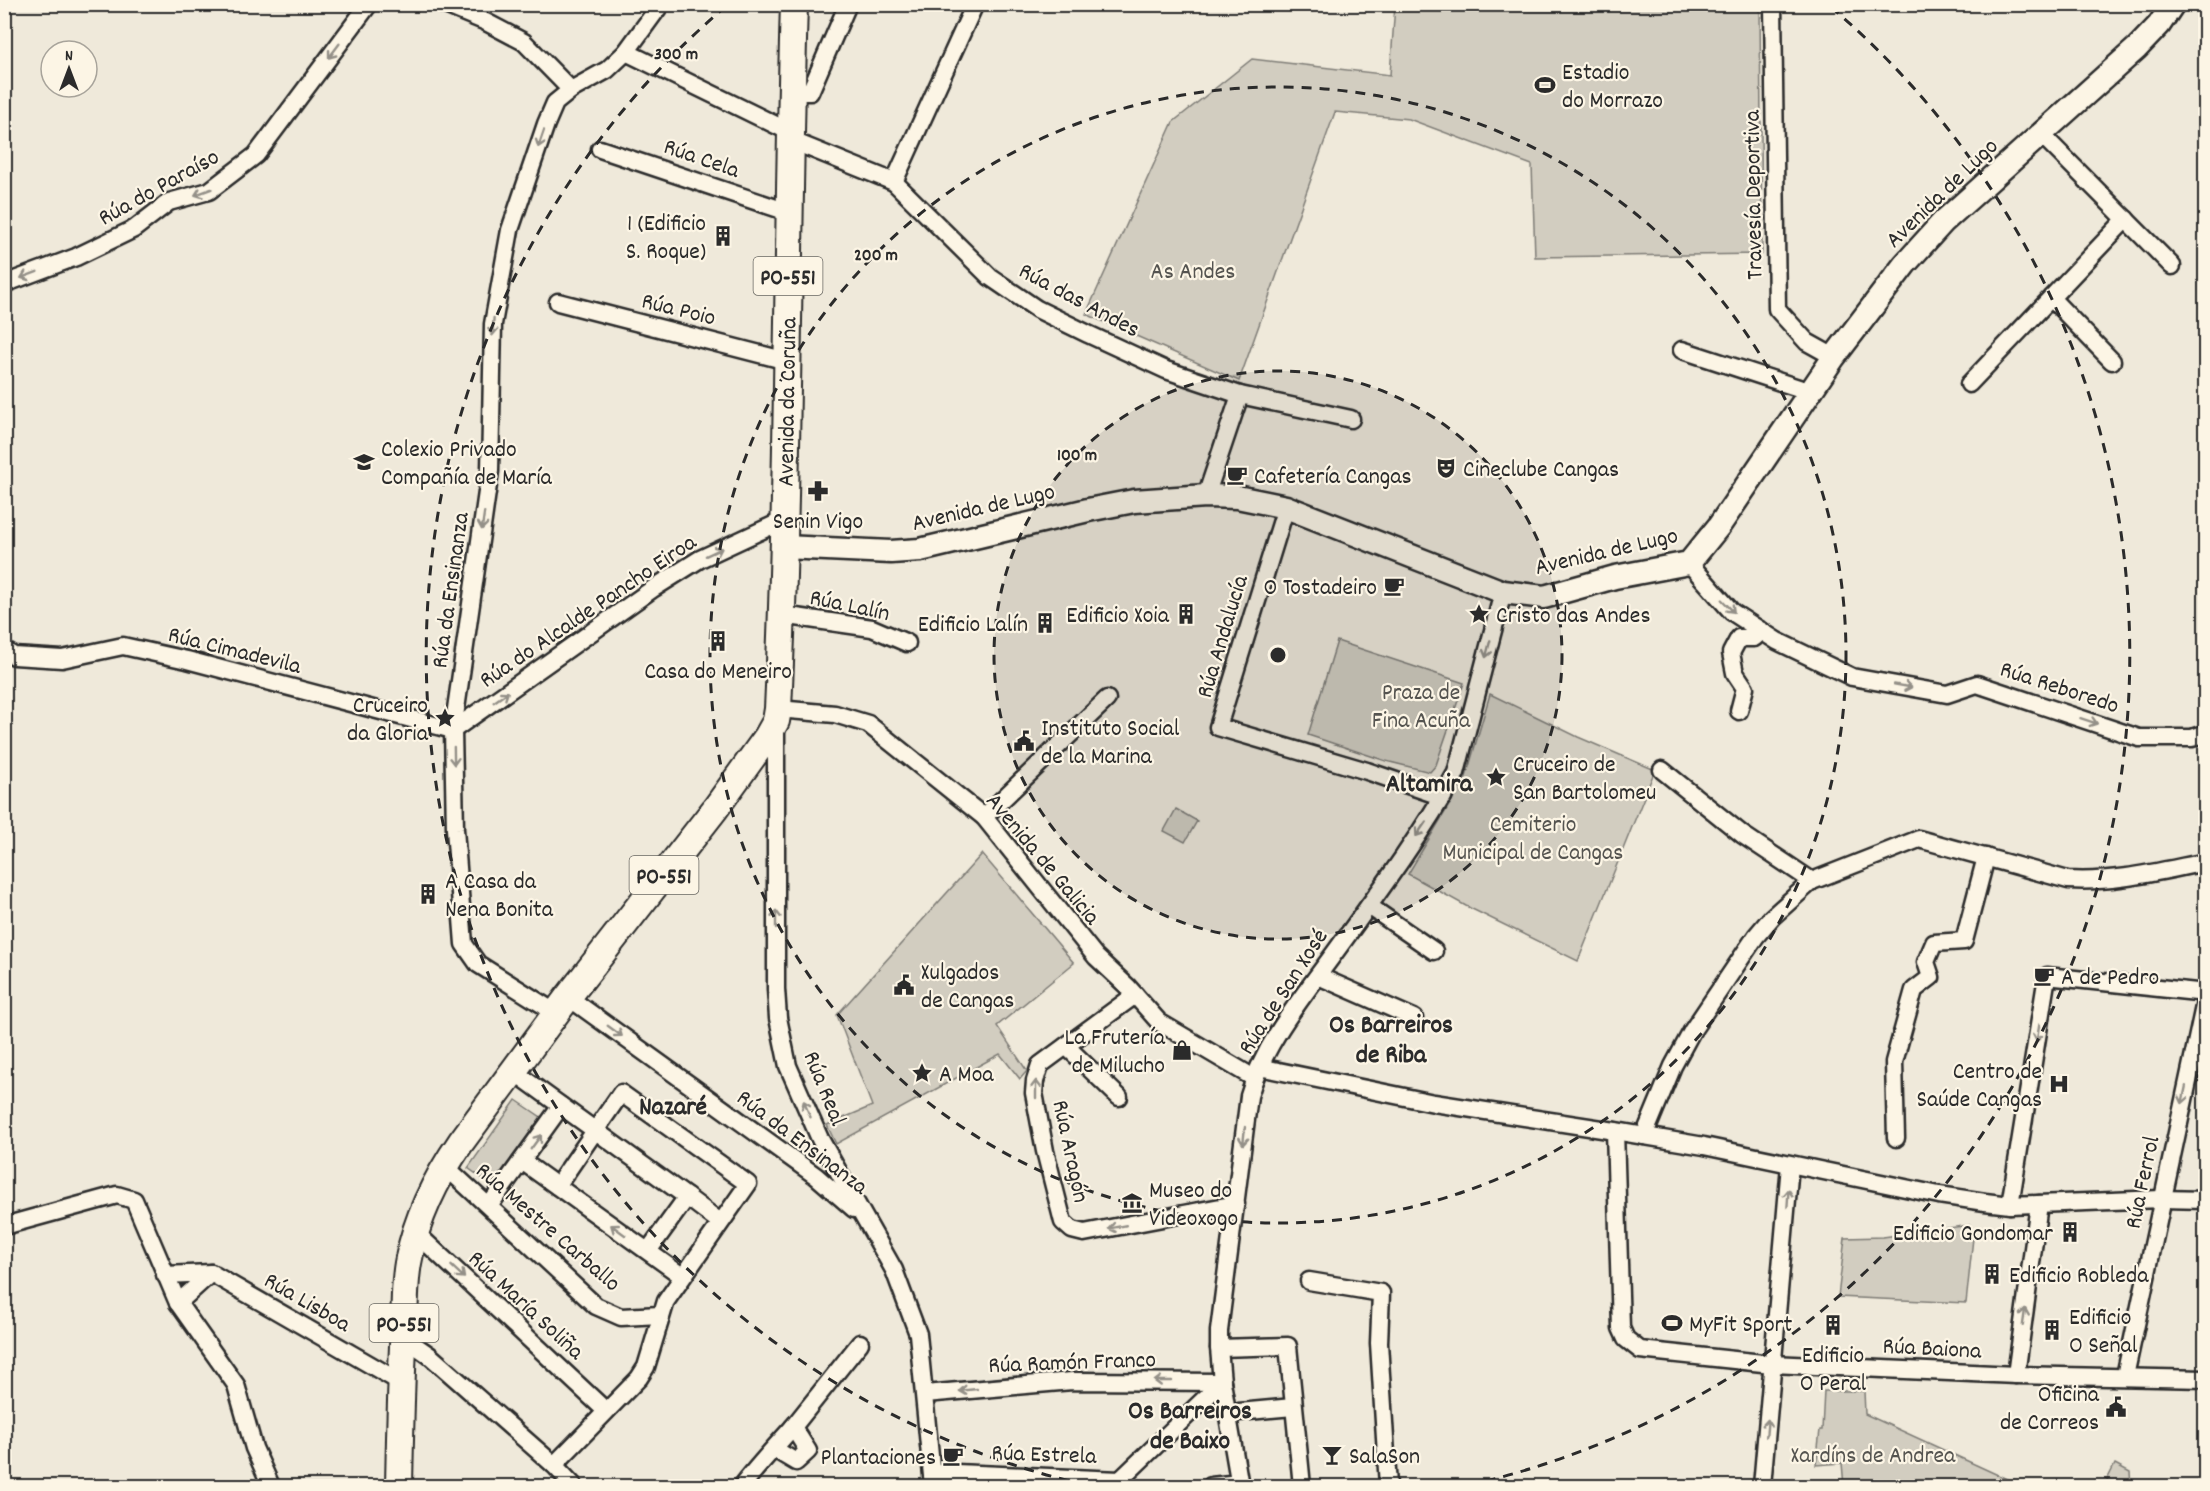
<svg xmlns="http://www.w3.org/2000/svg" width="2210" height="1491" viewBox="0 0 2210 1491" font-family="Dekko,sans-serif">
  <rect width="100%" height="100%" fill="#efe9da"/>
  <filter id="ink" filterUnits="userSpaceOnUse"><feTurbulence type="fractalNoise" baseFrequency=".0167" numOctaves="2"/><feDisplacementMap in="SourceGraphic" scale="12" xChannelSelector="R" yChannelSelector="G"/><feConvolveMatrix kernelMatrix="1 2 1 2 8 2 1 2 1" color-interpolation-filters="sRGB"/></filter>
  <g filter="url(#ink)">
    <!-- green -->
    <g fill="#d2cdc0" stroke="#7e7c76" stroke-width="1.5">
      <polygon points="1395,5 1760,5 1762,254 1535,257 1532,165 1409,119 1335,112 1239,381 1086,314 1173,122 1252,59 1390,75"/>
      <polygon points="1337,641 1464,683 1436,765 1430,772 1386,761 1308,735"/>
      <polygon points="1490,694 1578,737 1655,770 1578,961 1466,906 1408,874 1466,777"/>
      <polygon points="1176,809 1197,821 1185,842 1164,831"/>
      <polygon points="982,854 1074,963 997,1026 1027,1071 1020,1079 1000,1054 836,1144 827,1125 872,1106 837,1015"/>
      <polygon points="516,1100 541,1117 492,1185 468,1168"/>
      <polygon points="1970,1225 1973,1238 1966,1303 1838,1297 1845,1238 1883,1237"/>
      <polygon points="1824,1391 1864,1391 1865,1414 2022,1486 1844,1486 1842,1463 1816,1465 1820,1430 1822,1430"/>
      <polygon points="2115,1464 2130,1472 2131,1486 2104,1486"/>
    </g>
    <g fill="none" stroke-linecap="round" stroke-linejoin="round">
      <!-- street casing -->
      <g stroke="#2b2b2b" stroke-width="21">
        <g id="street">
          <polyline points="443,4 484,21 524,42 571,90"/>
          <polyline points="1773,4 1777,309 1807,342 1834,357"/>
          <polyline points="626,52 790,132"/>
          <polyline points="791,92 810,92 848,4"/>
          <polyline points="2041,134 2172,266"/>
          <polyline points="790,140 894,182 990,277 1037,309 1088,334 1166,370 1240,395 1351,419"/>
          <polyline points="600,149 788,212"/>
          <polyline points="894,182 975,4"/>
          <polyline points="4,284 76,257 134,229 169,202 209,191 256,155 369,4"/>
          <polyline points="2051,298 2112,361"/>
          <polyline points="558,302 787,361"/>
          <polyline points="1682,350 1811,392"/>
          <polyline points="1969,384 2126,219"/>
          <polyline points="1206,496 1240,395"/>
          <polyline points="1286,507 1218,727 1367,771 1443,797"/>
          <polyline points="1689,563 1732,612 1777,641 1852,677 1947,694 1977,684 2139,738 2192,738 2206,733"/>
          <polyline points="782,615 872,628 907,643"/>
          <polyline points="4,650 14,656 62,659 123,646 187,660 453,730 654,588 700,559 784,520"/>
          <polyline points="778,709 835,714 868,724 984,817 1096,957 1128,987 1159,1022 1254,1078"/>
          <polyline points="1739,711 1745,688 1735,673 1731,653 1739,638 1754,638 1762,631"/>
          <polyline points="776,725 776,989 778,1018 788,1066 820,1139 894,1270 918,1334 933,1486"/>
          <polyline points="1662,770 1743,835 1812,881"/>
          <polyline points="984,817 1107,699"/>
          <polyline points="1369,906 1434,951"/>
          <polyline points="1318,976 1414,1018"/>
          <polyline points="1135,995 1040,1065 1035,1081 1034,1093 1045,1151 1063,1222 1072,1230 1084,1233 1236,1204"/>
          <polyline points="568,997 816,1176 854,1209"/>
          <polyline points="556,1013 478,964 464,944 455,829 453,730 490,471 493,324 510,230 546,124 555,103 571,90 607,70 626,52 661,4"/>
          <polyline points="1066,1046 1119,1097"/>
          <polyline points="1259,1067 1434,1103 1615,1131 1704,1146 1939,1195 1985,1202 2010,1205 2161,1199 2206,1200"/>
          <polyline points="513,1071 687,1197 648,1251"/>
          <polyline points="1615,1131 1621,1328 1626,1339 1640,1350 1772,1364 2016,1375 2206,1379"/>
          <path d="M1644,1136L1673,1066L1692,1031L1756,936L1772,917L1812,881L1919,839L2068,880C2114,883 2160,871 2206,862"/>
          <polyline points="1896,1138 1894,1062 1914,990 1931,977 1926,962 1934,943 1964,941 1986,857"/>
          <polyline points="522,1161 682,1276"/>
          <polyline points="445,1166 596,1306 621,1317 660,1315"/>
          <polyline points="687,1197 720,1222"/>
          <polyline points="2010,1205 2047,976 2206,993"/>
          <polyline points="489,1206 561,1106"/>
          <polyline points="4,1226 117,1195 134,1200 178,1303 236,1385 254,1448 271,1486"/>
          <polyline points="415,1232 606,1411"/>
          <polyline points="211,1273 402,1383"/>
          <polyline points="165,1275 211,1273 178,1303"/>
          <polyline points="1309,1281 1381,1293 1379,1343 1388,1486"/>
          <polyline points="403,1337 429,1355 554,1465 574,1486"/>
          <polyline points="1219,1348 1288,1346 1302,1486"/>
          <polyline points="2016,1375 2039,1204"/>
          <polyline points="2125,1376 2206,997"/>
          <polyline points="925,1394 1072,1381 1222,1382"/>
          <polyline points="1228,1413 1293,1407"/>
          <polyline points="793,1427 860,1343"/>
          <polyline points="554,1465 639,1378 646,1367 666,1301 748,1184 621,1093 557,1186"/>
          <polyline points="933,1472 1120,1480 1222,1382"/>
          <path d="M742,1486C757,1466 776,1446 793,1427L808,1451L796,1462L774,1449"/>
          <polyline points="1211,1486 1239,1483"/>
          <path d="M1240,1486L1222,1382L1219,1348V1331L1249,1096C1264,1043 1301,999 1333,955C1376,896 1420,837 1456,773L1503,592"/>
          <polyline points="1762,1486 1790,1165"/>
        </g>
      </g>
      <!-- secondary casing -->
      <g stroke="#2b2b2b" stroke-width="27">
        <polyline id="secondary" points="784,547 891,552 920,550 1088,510 1134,501 1206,496 1237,497 1286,507 1503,592 1544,597 1615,577 1689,563 1719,526 1834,357 1905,264 1943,222 2137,48 2159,25 2173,4"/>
      </g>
      <!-- primary casing -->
      <g stroke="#2b2b2b" stroke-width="30">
        <path id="primary" d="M399,1486C400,1433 401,1380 404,1326C405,1304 404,1280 409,1258C417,1217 437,1177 461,1142L568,997L715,809L767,737L776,721L778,709C789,474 787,239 794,4"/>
      </g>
      <!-- street -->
      <use href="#street" stroke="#fcf5e5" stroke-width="16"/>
      <!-- secondary -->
      <use href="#secondary" stroke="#fcf5e5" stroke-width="22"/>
      <!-- primary -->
      <use href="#primary" stroke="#fcf5e5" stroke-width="26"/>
    </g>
    <!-- one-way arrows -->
    <defs><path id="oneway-shaft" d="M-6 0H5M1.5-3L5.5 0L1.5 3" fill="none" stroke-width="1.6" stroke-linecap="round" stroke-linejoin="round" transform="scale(1.5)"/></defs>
    <g stroke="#949088">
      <use href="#oneway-shaft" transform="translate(334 51) rotate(127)"/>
      <use href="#oneway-shaft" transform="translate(541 139) rotate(109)"/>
      <use href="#oneway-shaft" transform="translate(203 192) rotate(160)"/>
      <use href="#oneway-shaft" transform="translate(29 275) rotate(159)"/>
      <use href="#oneway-shaft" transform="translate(493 327) rotate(94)"/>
      <use href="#oneway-shaft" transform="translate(483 521) rotate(98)"/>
      <use href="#oneway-shaft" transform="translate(714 552) rotate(-25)"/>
      <use href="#oneway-shaft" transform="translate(1728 606) rotate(46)"/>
      <use href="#oneway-shaft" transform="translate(1488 649) rotate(105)"/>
      <use href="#oneway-shaft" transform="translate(1903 686) rotate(10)"/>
      <use href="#oneway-shaft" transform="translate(501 697) rotate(-35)"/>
      <use href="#oneway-shaft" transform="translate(2089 721) rotate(18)"/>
      <use href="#oneway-shaft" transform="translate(454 756) rotate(89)"/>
      <use href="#oneway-shaft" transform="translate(1421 829) rotate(124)"/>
      <use href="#oneway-shaft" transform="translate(776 919) rotate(-90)"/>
      <use href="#oneway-shaft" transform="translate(615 1031) rotate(36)"/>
      <use href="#oneway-shaft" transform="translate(2038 1033) rotate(99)"/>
      <use href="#oneway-shaft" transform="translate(1036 1089) rotate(-90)"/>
      <use href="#oneway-shaft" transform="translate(2184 1095) rotate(102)"/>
      <use href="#oneway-shaft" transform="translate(807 1109) rotate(-113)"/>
      <use href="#oneway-shaft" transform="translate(1244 1136) rotate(96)"/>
      <use href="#oneway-shaft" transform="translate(536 1142) rotate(-54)"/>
      <use href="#oneway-shaft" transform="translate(1788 1198) rotate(-86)"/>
      <use href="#oneway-shaft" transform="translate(1117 1227) rotate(169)"/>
      <use href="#oneway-shaft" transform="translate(618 1230) rotate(-144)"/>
      <use href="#oneway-shaft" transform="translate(458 1272) rotate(43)"/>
      <use href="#oneway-shaft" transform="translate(2024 1317) rotate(-82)"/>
      <use href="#oneway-shaft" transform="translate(1163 1381) rotate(-180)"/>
      <use href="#oneway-shaft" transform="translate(968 1390) rotate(174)"/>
      <use href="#oneway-shaft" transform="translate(1767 1428) rotate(-85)"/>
    </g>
  </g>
  <!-- distance rings -->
  <circle cx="1278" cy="655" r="284" fill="#2b2b2b" fill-opacity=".12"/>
  <g fill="none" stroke="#2b2b2b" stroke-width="3" stroke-dasharray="10 8">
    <circle cx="1278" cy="655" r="284"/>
    <circle cx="1278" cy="655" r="568"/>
    <path d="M1086 1485A852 852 0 0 1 725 7M1831 7A852 852 0 0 1 1470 1485"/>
  </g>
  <!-- icons -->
  <defs>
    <g id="stadium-bare" transform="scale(1.62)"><path d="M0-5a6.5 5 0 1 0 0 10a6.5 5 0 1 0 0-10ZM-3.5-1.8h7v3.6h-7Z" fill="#2b2b2b" stroke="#fcf5e5" stroke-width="2.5" paint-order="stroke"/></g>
    <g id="building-bare" transform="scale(1.62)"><path d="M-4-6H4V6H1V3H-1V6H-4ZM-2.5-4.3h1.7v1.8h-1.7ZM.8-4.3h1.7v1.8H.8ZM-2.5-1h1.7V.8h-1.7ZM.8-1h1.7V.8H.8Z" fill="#2b2b2b" stroke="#fcf5e5" stroke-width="2.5" paint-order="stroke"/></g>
    <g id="school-bare" transform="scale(1.62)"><path d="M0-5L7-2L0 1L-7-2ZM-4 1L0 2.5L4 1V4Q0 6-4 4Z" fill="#2b2b2b" stroke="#fcf5e5" stroke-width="2.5" paint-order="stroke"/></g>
    <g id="theatre-bare" transform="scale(1.62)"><path d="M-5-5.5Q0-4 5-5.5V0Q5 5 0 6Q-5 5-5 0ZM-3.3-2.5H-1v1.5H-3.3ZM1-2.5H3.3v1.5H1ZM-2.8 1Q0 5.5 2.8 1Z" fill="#2b2b2b" stroke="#fcf5e5" stroke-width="2.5" paint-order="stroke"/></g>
    <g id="cafe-bare" transform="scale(1.62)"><path d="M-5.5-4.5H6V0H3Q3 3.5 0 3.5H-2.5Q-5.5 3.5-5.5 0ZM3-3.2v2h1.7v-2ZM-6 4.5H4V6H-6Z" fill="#2b2b2b" stroke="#fcf5e5" stroke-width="2.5" paint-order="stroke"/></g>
    <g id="pharmacy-bare" transform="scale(1.62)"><path d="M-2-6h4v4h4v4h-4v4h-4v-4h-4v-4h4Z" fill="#2b2b2b" stroke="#fcf5e5" stroke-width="2.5" paint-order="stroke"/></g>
    <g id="sight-bare" transform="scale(1.62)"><path d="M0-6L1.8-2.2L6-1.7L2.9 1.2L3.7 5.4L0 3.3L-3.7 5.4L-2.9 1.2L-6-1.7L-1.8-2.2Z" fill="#2b2b2b" stroke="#fcf5e5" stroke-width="2.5" paint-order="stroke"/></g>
    <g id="civic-bare" transform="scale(1.62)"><path d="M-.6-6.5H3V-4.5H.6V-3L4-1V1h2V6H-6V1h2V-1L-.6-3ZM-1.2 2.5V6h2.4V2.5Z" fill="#2b2b2b" stroke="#fcf5e5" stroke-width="2.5" paint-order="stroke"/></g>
    <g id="shop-bare" transform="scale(1.62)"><path d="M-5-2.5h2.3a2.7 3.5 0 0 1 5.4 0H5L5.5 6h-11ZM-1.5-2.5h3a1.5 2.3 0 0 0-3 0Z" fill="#2b2b2b" stroke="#fcf5e5" stroke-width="2.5" paint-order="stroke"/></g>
    <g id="hospital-bare" transform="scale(1.62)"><path d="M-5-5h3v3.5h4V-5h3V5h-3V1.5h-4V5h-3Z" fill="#2b2b2b" stroke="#fcf5e5" stroke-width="2.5" paint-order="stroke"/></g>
    <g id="museum-bare" transform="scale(1.62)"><path d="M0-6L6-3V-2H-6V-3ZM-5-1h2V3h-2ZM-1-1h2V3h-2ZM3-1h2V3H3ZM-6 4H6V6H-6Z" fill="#2b2b2b" stroke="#fcf5e5" stroke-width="2.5" paint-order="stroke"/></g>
    <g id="bar-bare" transform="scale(1.62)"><path d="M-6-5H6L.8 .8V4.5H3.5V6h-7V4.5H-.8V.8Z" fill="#2b2b2b" stroke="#fcf5e5" stroke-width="2.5" paint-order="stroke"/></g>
  </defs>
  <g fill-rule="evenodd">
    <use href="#stadium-bare" x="1545" y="85"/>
    <use href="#building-bare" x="723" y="236"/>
    <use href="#school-bare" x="364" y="462"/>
    <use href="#theatre-bare" x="1446" y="468"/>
    <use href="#cafe-bare" x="1237" y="475"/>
    <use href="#pharmacy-bare" x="818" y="491"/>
    <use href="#cafe-bare" x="1394" y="586"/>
    <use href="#building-bare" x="1186" y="614"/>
    <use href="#sight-bare" x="1479" y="614"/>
    <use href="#building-bare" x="1045" y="623"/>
    <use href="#building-bare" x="718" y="641"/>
    <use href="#sight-bare" x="445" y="718"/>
    <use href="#civic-bare" x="1024" y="741"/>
    <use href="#sight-bare" x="1496" y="777"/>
    <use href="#building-bare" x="428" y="894"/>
    <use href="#cafe-bare" x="2044" y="976"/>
    <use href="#civic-bare" x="904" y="985"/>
    <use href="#shop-bare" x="1182" y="1050"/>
    <use href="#sight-bare" x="922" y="1073"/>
    <use href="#hospital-bare" x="2059" y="1084"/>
    <use href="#museum-bare" x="1132" y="1203"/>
    <use href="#building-bare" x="2070" y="1232"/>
    <use href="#building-bare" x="1992" y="1274"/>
    <use href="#stadium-bare" x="1672" y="1323"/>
    <use href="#building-bare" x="1833" y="1325"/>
    <use href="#building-bare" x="2052" y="1330"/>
    <use href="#civic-bare" x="2116" y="1407"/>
    <use href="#bar-bare" x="1332" y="1455"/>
    <use href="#cafe-bare" x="953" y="1456"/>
  </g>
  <g text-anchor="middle" stroke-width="4.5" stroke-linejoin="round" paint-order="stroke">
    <!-- shield labels -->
    <g fill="#fcf5e5" stroke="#6a6863" stroke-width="1.5">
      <rect x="753.5" y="257" width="69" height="38" rx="4.5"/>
      <rect x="629.5" y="856" width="69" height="38" rx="4.5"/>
      <rect x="369.5" y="1304" width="69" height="38" rx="4.5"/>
    </g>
    <g font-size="22" font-weight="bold" fill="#2b2b2b">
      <text x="788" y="284">PO-551</text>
      <text x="664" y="883">PO-551</text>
      <text x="404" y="1331">PO-551</text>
    </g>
    <!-- poi labels -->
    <g font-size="24" fill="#2b2b2b" stroke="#fcf5e5" text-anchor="start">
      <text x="1562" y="79">Estadio<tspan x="1562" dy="28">do Morrazo</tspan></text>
      <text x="706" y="230" text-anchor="end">1 (Edificio<tspan x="706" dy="28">S. Roque)</tspan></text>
      <text x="381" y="456">Colexio Privado<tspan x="381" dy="28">Compañía de María</tspan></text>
      <text x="1463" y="476">Cineclube Cangas</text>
      <text x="1254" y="483">Cafetería Cangas</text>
      <text x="818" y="528" text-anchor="middle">Senin Vigo</text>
      <text x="1377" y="594" text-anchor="end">O Tostadeiro</text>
      <text x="1169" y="622" text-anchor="end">Edificio Xoia</text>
      <text x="1496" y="622">Cristo das Andes</text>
      <text x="1028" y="631" text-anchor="end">Edificio Lalín</text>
      <text x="718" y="678" text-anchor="middle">Casa do Meneiro</text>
      <text x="428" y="712" text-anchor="end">Cruceiro<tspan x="428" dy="28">da Gloria</tspan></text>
      <text x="1041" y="735">Instituto Social<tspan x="1041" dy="28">de la Marina</tspan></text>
      <text x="1513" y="771">Cruceiro de<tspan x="1513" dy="28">San Bartolomeu</tspan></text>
      <text x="445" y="888">A Casa da<tspan x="445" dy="28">Nena Bonita</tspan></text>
      <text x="921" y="979">Xulgados<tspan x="921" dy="28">de Cangas</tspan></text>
      <text x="2061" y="984">A de Pedro</text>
      <text x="1165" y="1044" text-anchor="end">La Frutería<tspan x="1165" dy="28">de Milucho</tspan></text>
      <text x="2042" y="1078" text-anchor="end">Centro de<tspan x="2042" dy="28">Saúde Cangas</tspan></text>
      <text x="939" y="1081">A Moa</text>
      <text x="1149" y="1197">Museo do<tspan x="1149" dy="28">Videoxogo</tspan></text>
      <text x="2053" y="1240" text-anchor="end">Edificio Gondomar</text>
      <text x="2009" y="1282">Edificio Robleda</text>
      <text x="2069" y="1324">Edificio<tspan x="2069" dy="28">O Señal</tspan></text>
      <text x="1689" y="1331">MyFit Sport</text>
      <text x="1833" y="1362" text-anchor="middle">Edificio<tspan x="1833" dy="28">O Peral</tspan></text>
      <text x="2099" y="1401" text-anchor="end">Oficina<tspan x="2099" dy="28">de Correos</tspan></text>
      <text x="1349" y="1463">SalaSon</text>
      <text x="936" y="1464" text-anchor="end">Plantaciones</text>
    </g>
    <!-- street labels -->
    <g font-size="24" fill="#2b2b2b" stroke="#fcf5e5">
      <text transform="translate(702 157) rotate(19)" y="8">Rúa Cela</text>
      <text transform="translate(158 186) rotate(-29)" y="8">Rúa do Paraíso</text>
      <text transform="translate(1941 192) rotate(-44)" y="8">Avenida de Lugo</text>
      <text transform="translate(1752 195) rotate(-91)" y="8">Travesía Deportiva</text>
      <text transform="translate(1080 299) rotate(28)" y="8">Rúa das Andes</text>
      <text transform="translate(679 308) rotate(14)" y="8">Rúa Poio</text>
      <text transform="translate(786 402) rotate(-89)" y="8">Avenida da Coruña</text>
      <text transform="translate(983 506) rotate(-13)" y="8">Avenida de Lugo</text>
      <text transform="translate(1606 550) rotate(-13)" y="8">Avenida de Lugo</text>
      <text transform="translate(449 590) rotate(-82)" y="8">Rúa da Ensinanza</text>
      <text transform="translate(850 604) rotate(12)" y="8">Rúa Lalín</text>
      <text transform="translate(587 610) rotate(-34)" y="8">Rúa do Alcalde Pancho Eiroa</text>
      <text transform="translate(1221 636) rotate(-73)" y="8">Rúa Andalucía</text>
      <text transform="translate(235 649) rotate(14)" y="8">Rúa Cimadevila</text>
      <text transform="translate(2060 686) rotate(18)" y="8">Rúa Reboredo</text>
      <text transform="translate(1044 858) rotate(50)" y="8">Avenida de Galicia</text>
      <text transform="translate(1282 991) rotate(-57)" y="8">Rúa de San Xosé</text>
      <text transform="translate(826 1088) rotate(68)" y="8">Rúa Real</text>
      <text transform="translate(803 1141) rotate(37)" y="8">Rúa da Ensinanza</text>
      <text transform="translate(1072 1151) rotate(78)" y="8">Rúa Aragón</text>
      <text transform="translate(2141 1182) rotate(-78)" y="8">Rúa Ferrol</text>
      <text transform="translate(549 1226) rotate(41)" y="8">Rúa Mestre Carballo</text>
      <text transform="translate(308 1301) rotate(30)" y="8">Rúa Lisboa</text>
      <text transform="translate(527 1304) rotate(43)" y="8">Rúa María Soliña</text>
      <text transform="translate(1932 1347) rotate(3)" y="8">Rúa Baiona</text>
      <text transform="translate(1072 1361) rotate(-2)" y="8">Rúa Ramón Franco</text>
      <text transform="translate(1044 1453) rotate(2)" y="8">Rúa Estrela</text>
    </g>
    <!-- park labels -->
    <g font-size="24" fill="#555450" stroke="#fcf5e5">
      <text x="1193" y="278">As Andes</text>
      <text x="1421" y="699">Praza de<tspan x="1421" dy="28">Fina Acuña</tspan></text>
      <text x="1533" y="831">Cemiterio<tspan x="1533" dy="28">Municipal de Cangas</tspan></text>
      <text x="1873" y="1462">Xardíns de Andrea</text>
    </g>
    <!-- neighbourhood labels -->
    <g font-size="26" font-weight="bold" fill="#2b2b2b" stroke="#fcf5e5">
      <text x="1429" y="791">Altamira</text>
      <text x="1391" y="1032">Os Barreiros<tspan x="1391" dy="30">de Riba</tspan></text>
      <text x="673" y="1114">Nazaré</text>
      <text x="1190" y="1418">Os Barreiros<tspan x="1190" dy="30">de Baixo</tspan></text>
    </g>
  </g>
  <circle cx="1278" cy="655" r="9" fill="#2b2b2b" stroke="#fcf5e5" stroke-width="3"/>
  <g font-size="18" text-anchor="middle" font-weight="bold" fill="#2b2b2b" stroke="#fcf5e5" stroke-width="4.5" stroke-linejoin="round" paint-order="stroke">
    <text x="676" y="59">300 m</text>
    <text x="876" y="260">200 m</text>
    <text x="1077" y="460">100 m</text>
  </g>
  <!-- margin -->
  <rect width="2210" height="1491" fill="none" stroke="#fcf5e5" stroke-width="24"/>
  <rect x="12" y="12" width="2186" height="1467" fill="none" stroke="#2b2b2b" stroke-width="2" filter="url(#ink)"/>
  <!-- north arrow -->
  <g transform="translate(69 69)"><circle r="28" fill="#fcf5e5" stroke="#a8a49b" stroke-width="1.5"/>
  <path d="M0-4.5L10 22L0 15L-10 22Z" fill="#2b2b2b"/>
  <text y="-9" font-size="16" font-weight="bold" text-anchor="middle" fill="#2b2b2b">N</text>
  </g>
</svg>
